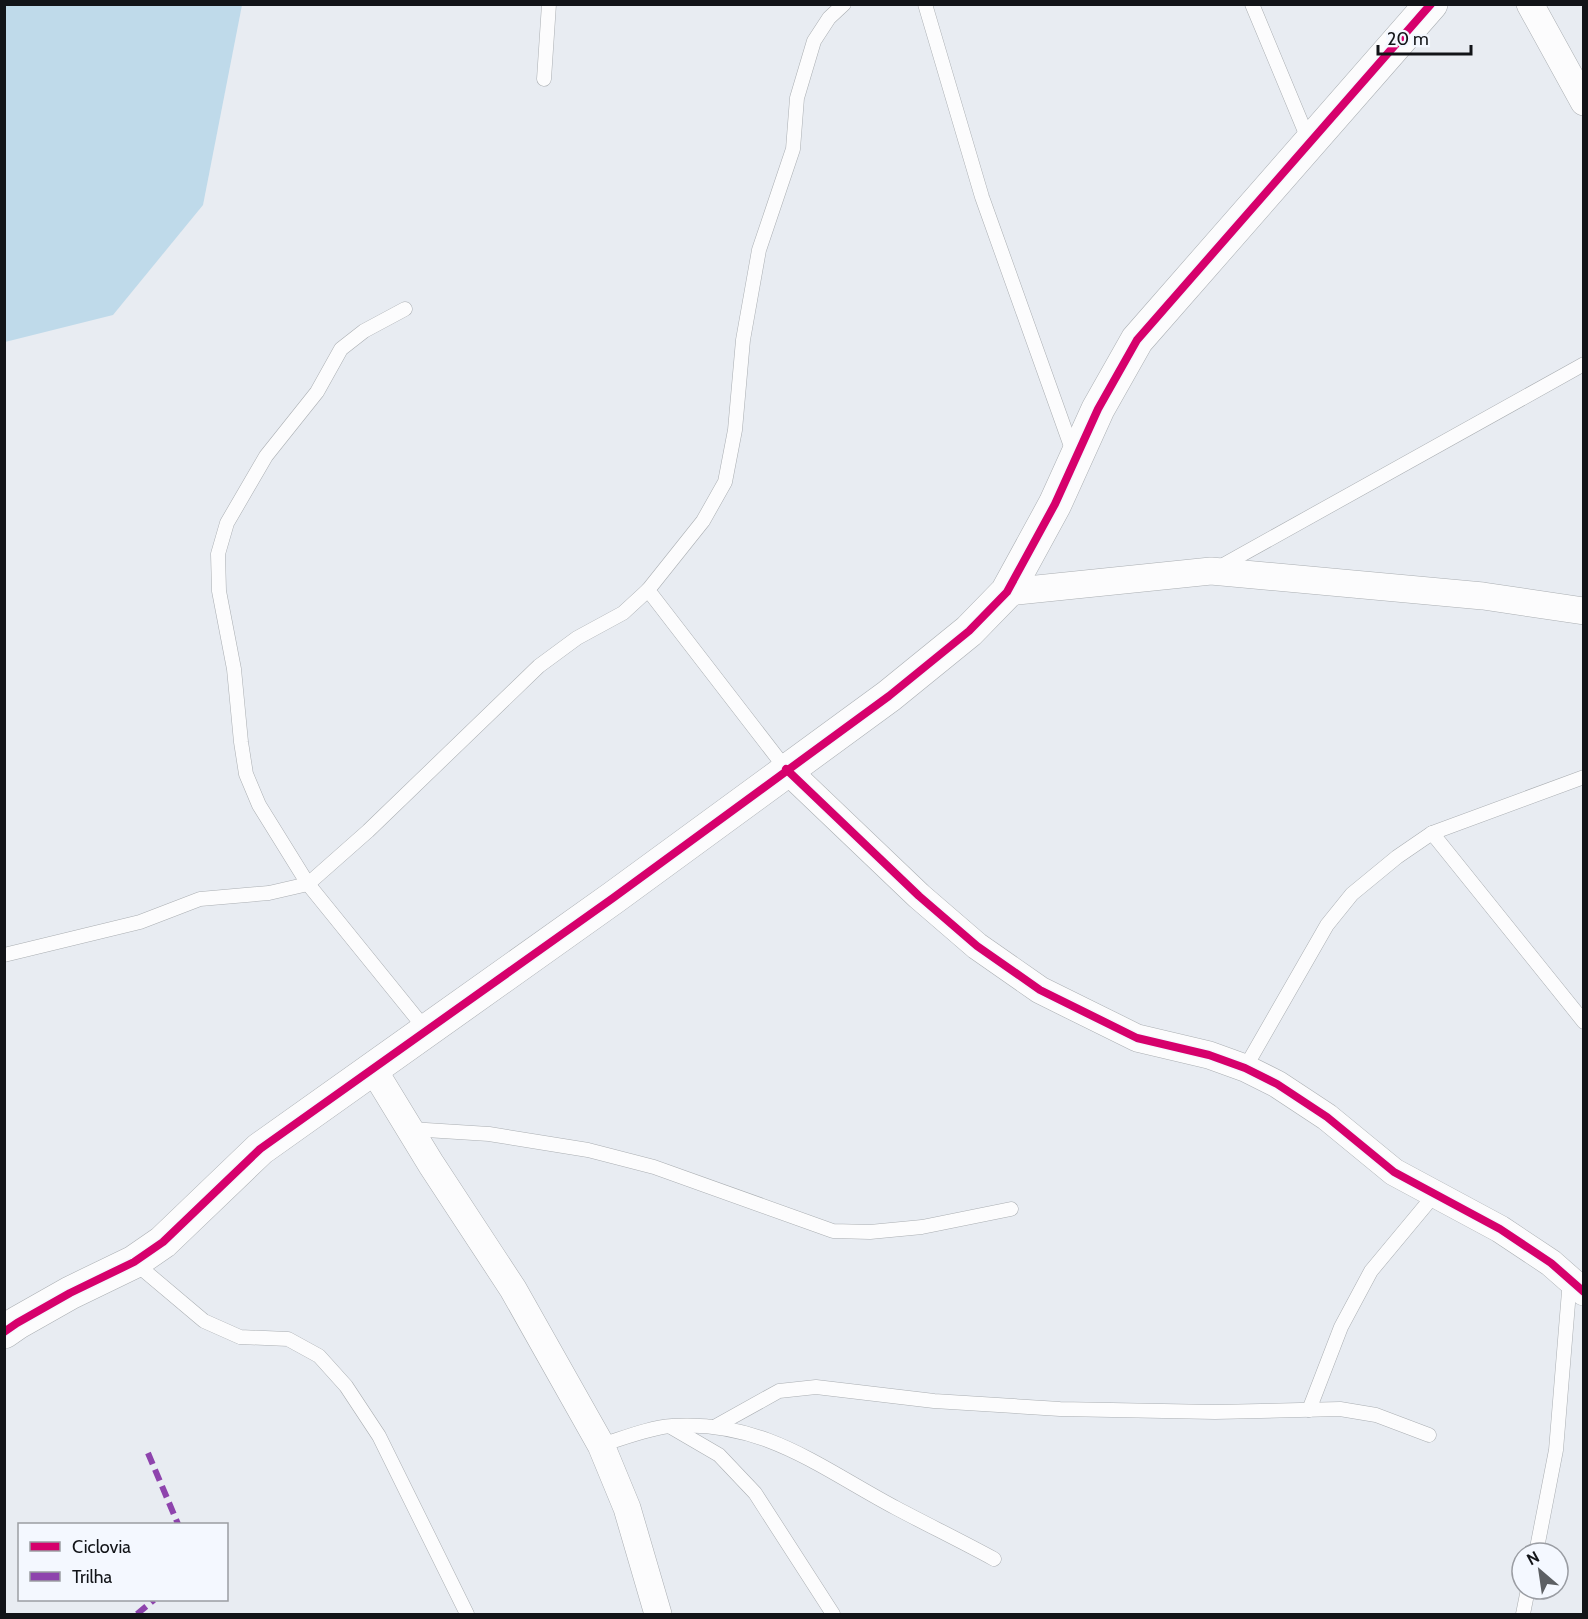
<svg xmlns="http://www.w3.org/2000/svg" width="1588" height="1619" viewBox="0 0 1588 1619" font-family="Cabin,sans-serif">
  <rect width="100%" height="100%" fill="#e8ecf2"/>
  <!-- water -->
  <polygon fill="#bfdaea" points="5,4 242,5 203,205 113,315 5,342"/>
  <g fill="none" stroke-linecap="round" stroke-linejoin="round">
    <!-- lane casing -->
    <g stroke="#aaaeb2" stroke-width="15">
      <g id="lane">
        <polyline points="925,4 982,197 1073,452"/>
        <polyline points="1252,4 1309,141"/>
        <polyline points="544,79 549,4"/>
        <polyline points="405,309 364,331 341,349 317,392 266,456 227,523 218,554 219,591 234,669 241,742 246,774 259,805 308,884 427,1031"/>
        <polyline points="1216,569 1584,364"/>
        <polyline points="786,769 648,590 703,521 725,482 735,430 743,340 759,250 793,149 797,98 814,41 829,18 844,4"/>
        <polyline points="1432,833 1584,1022"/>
        <polyline points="4,955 140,922 200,899 269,893 308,884 368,831 539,666 577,638 623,613 648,590"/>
        <polyline points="1245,1068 1327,925 1352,894 1397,857 1432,833 1584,777"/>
        <polyline points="410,1129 489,1134 588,1150 654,1167 833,1231 870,1232 922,1227 1011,1209"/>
        <polyline points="134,1262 204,1321 240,1337 288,1339 319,1356 346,1386 379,1436 467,1614"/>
        <polyline points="1309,1410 1341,1327 1371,1271 1435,1194"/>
        <polyline points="716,1426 779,1391 816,1387 934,1401 1060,1409 1215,1412 1340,1409 1376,1415 1429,1435"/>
        <polyline points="671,1427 719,1455 755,1493 833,1614"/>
        <path d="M601,1445C621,1439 651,1427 672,1426C764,1420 819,1467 896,1508C928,1525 961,1541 994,1559"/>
        <polyline points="1536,1553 1556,1450 1570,1279"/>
        <polyline points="1523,1614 1528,1589"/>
      </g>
    </g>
    <!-- street casing -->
    <g stroke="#aaaeb2" stroke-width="28">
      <g id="street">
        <polyline points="1530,4 1584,102"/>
        <polyline points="1007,592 1211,571 1483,596 1584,611"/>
        <polyline points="786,769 919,896 977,946 1040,990 1137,1038 1209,1055 1245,1068 1277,1084 1327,1117 1394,1172 1500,1229 1551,1263 1584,1292"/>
        <polyline points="373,1069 431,1164 513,1289 601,1445 627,1508 658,1614"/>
      </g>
    </g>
    <!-- secondary casing -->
    <g stroke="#aaaeb2" stroke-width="34">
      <polyline id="secondary" points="4,1332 17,1323 70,1293 134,1262 163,1242 260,1149 613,898 889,696 969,631 1007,592 1055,504 1098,409 1137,340 1431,4"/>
    </g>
    <!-- lane -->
    <use href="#lane" stroke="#fcfcfd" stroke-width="14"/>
    <!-- street -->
    <use href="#street" stroke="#fcfcfd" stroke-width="27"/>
    <!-- secondary -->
    <use href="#secondary" stroke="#fcfcfd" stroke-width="33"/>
    <!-- quiet -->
    <g stroke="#8e44ad" stroke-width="6" stroke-dasharray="12 6" stroke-linecap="butt">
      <polyline points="148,1453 178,1524"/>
      <polyline points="137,1614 154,1600"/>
    </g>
    <!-- cycleway casing -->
    <g stroke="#f4f8ff" stroke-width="11">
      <g id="cycleway">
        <polyline points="786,769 919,896 977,946 1040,990 1137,1038 1209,1055 1245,1068 1277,1084 1327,1117 1394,1172 1500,1229 1551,1263 1584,1292"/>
        <polyline points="4,1332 17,1323 70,1293 134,1262 163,1242 260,1149 613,898 889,696 969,631 1007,592 1055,504 1098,409 1137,340 1431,4"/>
      </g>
    </g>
    <!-- cycleway -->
    <use href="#cycleway" stroke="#d6006c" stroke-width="8"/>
  </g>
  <!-- border -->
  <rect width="1588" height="1619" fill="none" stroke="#121418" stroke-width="12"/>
  <!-- legend -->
  <rect x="18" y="1523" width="210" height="78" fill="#f4f8ff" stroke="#9a9da3" stroke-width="1.5"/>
  <rect x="30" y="1542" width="30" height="9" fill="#d6006c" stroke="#9a9da3" stroke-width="1.5"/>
  <text x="72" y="1553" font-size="18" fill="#121418">Ciclovia</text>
  <rect x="30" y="1572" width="30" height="9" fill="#8e44ad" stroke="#9a9da3" stroke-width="1.5"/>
  <text x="72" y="1583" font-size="18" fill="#121418">Trilha</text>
  <!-- north arrow -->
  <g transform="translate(1540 1571) rotate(331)"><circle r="28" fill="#f4f8ff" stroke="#9a9da3" stroke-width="1.5"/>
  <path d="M0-4.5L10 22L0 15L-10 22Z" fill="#5d6064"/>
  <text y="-9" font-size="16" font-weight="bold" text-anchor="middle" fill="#121418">N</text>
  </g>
  <!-- scale -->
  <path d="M1378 45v9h93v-9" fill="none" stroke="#121418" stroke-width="3"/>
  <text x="1387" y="45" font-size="18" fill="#121418" stroke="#f4f8ff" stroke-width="4.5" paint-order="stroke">20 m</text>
</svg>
